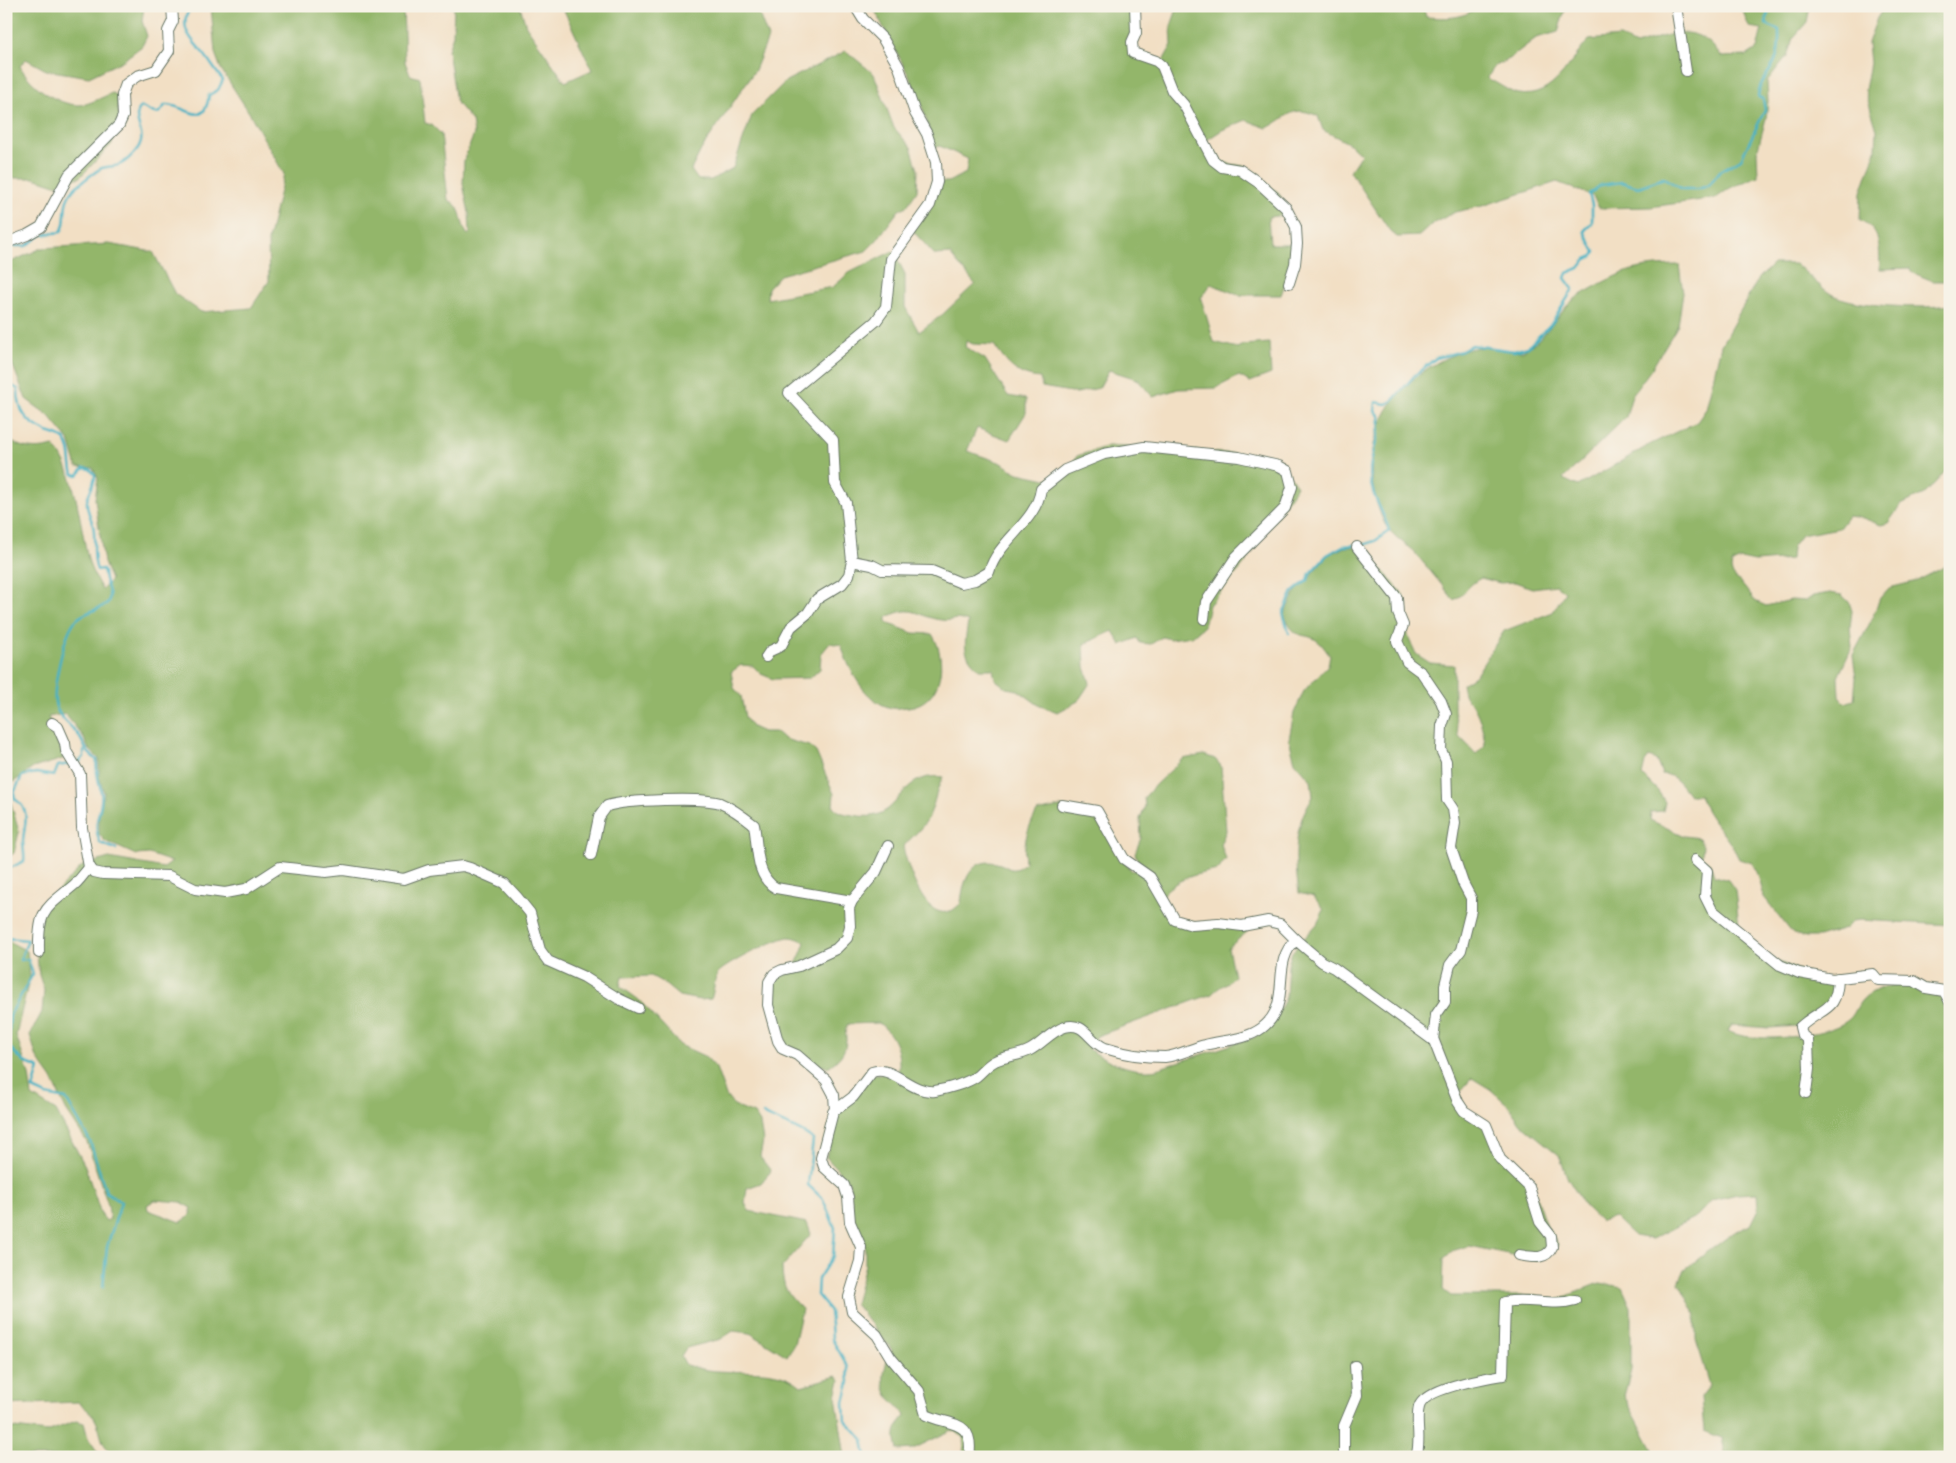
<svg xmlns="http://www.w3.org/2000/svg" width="1956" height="1463" viewBox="0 0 1956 1463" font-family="'EB Garamond',serif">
  <rect width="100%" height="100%" fill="#f7f3e8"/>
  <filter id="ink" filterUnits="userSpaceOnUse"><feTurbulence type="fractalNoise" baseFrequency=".02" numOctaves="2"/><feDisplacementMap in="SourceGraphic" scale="10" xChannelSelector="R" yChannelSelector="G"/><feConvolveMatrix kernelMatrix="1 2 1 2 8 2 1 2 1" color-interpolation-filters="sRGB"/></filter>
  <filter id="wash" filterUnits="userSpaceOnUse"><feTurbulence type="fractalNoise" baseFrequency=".0096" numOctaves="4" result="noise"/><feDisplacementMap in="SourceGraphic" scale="20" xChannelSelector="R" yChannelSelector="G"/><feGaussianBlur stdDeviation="1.12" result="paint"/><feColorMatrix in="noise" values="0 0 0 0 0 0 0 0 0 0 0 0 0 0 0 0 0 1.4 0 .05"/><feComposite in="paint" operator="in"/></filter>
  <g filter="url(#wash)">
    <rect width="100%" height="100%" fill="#f2dfc4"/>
    <!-- forest -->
    <g fill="#93b66b" stroke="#597a50" fill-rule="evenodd">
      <path d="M6,6H144L142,21L147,36L142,46L122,61L89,77L46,70L26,59L20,66C29,84 56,105 79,105C88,105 103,97 112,93L117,95L119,117L112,144L80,177L55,185L34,178H6Z"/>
      <path d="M211,6H403L405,62L410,75L420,78L425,123L432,125L441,134L448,200C464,206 459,223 468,235L470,233L469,213L463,184L464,160L474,134L472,121L456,102L448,50L453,35L454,6H520L526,26L565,82L592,70L562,6H756L768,38L755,70L701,150L691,170L698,180H711L733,168L752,115L786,81L846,51L874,74L894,128L911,147L918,170L917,191L907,206L899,210L876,241L866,251L780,275L768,288L767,299L833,287L849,273L893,251L905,274V307L919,332L942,315L975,284L950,254L935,255L913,231L932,200L934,182H948L966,173L968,159L940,146L932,148C926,95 895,54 873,6H1136V50L1163,61L1172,45L1171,26L1178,6H1423L1426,17C1443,18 1465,20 1477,6H1566L1558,32L1536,38L1510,58L1495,66L1487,78C1494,81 1511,93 1518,94C1554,100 1569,61 1589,40L1620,37L1636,45C1672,34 1696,20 1722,57L1746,56L1757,49L1762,29L1749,27L1741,6H1810L1807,22L1793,38L1787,56L1767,81L1768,101L1766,118L1757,152L1758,176L1730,188L1716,198L1650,207L1599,208L1593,196L1557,182L1482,206L1455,212L1432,224L1419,236L1397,237L1390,231L1350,171L1361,154L1350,144L1323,130L1318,116C1292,104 1289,117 1267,128L1246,120L1222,130L1205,141L1224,163L1244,166L1261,178L1280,195L1288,215L1268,217L1270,244H1293L1291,267L1281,295H1239L1211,284L1201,298L1214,342L1237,348L1243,345L1269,343L1271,374L1250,382L1239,376L1216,388L1178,389L1153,397L1137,379L1109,370L1099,388L1077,393L1042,387L1040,378C1016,376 1007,364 994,345L973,344L966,341L965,347L985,359L1008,396L1026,399V413L1009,440L977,428L967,451L999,462L1018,473L1046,479L1066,473L1077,456L1108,446L1242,454L1261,457L1281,464L1297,486L1243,566L1209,605L1204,626L1192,636L1170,639L1162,637L1151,644L1140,643L1137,638L1121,645L1113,631L1084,644L1085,667L1090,683L1078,701L1058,712L1040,706L1018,690L1006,688L995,679L993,669H979C961,653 965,644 968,622C955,616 952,622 941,620C917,617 915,603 887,617V623L913,633L932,634C948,659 943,703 908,707C903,707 897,709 892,708C864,702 849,669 841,645L830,643L821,654L820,669L810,678L773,679L761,674L753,666L741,665L731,672L734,688L741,696L745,717L752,727L763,732H776L784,739L809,746L816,752L834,794L833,806C839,813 845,814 853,815C905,826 893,771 943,777C936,790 935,802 930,814C924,828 912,836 903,847C907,865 923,918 948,912C953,911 958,906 961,903C963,880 972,855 1000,864C1004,865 1007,868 1011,869C1017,870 1021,866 1025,863C1023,843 1027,829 1037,812L1060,807L1092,811L1122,859L1132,871L1140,868L1135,853L1141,838L1140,819L1145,806L1144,798L1156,784L1183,759L1204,755L1215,759L1221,766L1226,831L1221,842L1222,848L1226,859L1218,870C1195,874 1169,880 1158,902L1173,922L1245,928L1247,932L1228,948L1234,976C1228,984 1219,986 1212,994L1097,1036L1088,1049C1108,1061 1133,1074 1157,1069L1255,1037L1271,1027L1286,997L1288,965L1292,952L1317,924L1324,910L1314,897L1299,893C1294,860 1293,825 1313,797L1311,780L1295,762L1289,739L1294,713L1304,691L1328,665L1330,656C1327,652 1324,647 1320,643C1305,629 1296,645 1284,614L1296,591L1309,580L1312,573L1328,555L1345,547H1354L1371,557L1403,594L1408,636L1416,654L1430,663L1454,665V710L1459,736L1476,754L1485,745C1484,733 1480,717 1474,707C1465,695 1465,701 1462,684L1476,675L1504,631L1553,612L1565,592L1556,585L1532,588L1515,582L1500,583L1481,578C1467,585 1466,594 1454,600C1441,584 1428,568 1415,553C1406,544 1390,534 1385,524C1348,447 1391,372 1470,349C1485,344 1506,352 1523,351C1541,341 1553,323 1566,307C1573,299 1582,294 1591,289C1626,269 1639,266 1679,265L1683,293L1678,325L1652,368L1632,395L1626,417L1563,479L1578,486L1651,444L1697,422L1706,409L1721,345L1759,278L1773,264H1796C1807,274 1819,286 1831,294C1854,307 1924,309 1950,305V466L1926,493L1901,505L1888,523L1881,525L1863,518L1848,516L1839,528L1801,535L1792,547L1791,559L1755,562L1741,559L1732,563L1731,570L1734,578L1740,582L1755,601L1766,606L1791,600L1806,601L1813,596L1830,593L1842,595L1849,602L1852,611L1850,627L1852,647L1838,677L1839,696L1845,703L1854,700L1856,678L1853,655L1871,621L1880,598L1889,588L1917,581L1950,564V925L1860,920L1852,921L1845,929L1818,937H1806L1793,934L1764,897L1758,874L1752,863L1739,859C1729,835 1707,820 1700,795H1689C1681,785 1675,774 1662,774L1656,760L1649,757L1645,762L1642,775L1658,791L1665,802L1663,811L1651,812L1650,820L1684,836L1699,838L1703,846L1701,858L1710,863L1714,876L1728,880L1735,890L1739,926L1762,955L1830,983L1836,991L1833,1001L1798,1026L1769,1028L1732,1025L1728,1031C1752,1044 1815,1037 1840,1025C1856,1017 1853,1011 1862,1000C1871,989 1899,982 1912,983C1922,984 1935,995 1943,999L1945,1026L1950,1030V1457H1726L1722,1438L1704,1431L1701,1397L1710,1385L1696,1339V1315L1679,1283L1685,1269L1733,1233L1750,1225L1758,1209L1757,1193L1737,1194L1712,1200L1697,1216L1652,1239L1634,1236L1614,1217L1600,1221L1586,1208L1568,1179L1559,1155L1521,1124L1507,1104L1490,1089L1472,1078L1459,1093L1467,1111L1487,1122L1505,1160L1516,1167L1533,1187L1545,1223L1558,1245L1554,1251L1537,1260L1469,1246L1455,1250L1444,1258L1443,1290L1451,1296H1537L1557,1300L1600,1283L1622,1287L1631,1307V1370L1624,1396L1657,1457H963L964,1437L952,1430L913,1449L898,1450C894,1435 895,1428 905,1416C901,1407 894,1404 889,1397C879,1382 885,1364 892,1350L855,1304L865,1265V1247L855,1227L849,1182L826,1157L835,1121L842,1109L873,1074H898C902,1055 895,1035 879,1023L848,1024C844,1031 846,1033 846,1040C846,1053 838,1060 828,1067C816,1065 792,1056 784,1045C778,1036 769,993 774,983C778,975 784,977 789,972C797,966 802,951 805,942C801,940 795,937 790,937C781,936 724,965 718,973C714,979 714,992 711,999L700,1000L679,996L662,982L651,976L622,977L620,986L639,1000L680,1045L706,1057L716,1068L726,1096L734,1106L754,1114L760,1123L763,1141L760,1157L771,1171L761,1183L747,1188L745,1203L749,1211L807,1223L811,1234L782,1267C782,1287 788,1296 802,1309L794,1344L787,1356L750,1333L733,1331L721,1339L686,1348L681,1356L686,1365C693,1367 701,1369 708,1370C739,1375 776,1364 801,1386L837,1376L840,1380L836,1397L845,1457H119C97,1445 104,1436 95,1419C92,1412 83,1407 78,1402L6,1405V940L27,951L30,976L16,1035L29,1075L32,1096L56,1111L85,1166L101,1214L106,1221L110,1219L108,1205L87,1142L66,1110L52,1079L37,1058L30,1035L42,1012L44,990L39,975L36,945L43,905L82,866L109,858L164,868L172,862L149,854L136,855L105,841L99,834V814L104,793L99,777V759L88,748L83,736L65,714L48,717L61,744L63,759L33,768L12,783L9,796L19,832L14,853L6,859V437C18,449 37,451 53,446C76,465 81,536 90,566C93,574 98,582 102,590L111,580L104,563L95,499L98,478L93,468L77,467L69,440L49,416L26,399L6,348V273L11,262L42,248L109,244L153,252L175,294L201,312L251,308L269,281L268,241L284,174L250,114L221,69L215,53ZM155,1200L181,1202L192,1208L189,1217L181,1222L148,1210L147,1205Z"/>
      <path d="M1885,6H1950V281H1933L1911,272L1910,268L1880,269C1879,247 1882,231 1860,220L1861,192L1876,150L1877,130L1865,90L1870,63L1868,43L1877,18Z"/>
      <polygon points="76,1421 84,1423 88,1438 101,1457 6,1457 6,1427 47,1432"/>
    </g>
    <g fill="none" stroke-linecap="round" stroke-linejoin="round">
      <!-- stream -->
      <g stroke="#47b2c4" stroke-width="2.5">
        <path d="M6,249L8,246H26L41,235L61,232C70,218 58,203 77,186C82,182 97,170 102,168C108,166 116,167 121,164C127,161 138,150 140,144C146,131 130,119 141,107C150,109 157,121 165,105C185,103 204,132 209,95L218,90L223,80C216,72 211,63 204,54C191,39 176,26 192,6"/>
        <path d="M6,383L18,389C18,412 26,422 47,432C53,434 60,435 65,440C73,451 69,464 73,474L78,475L84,468L90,469L95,475C94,487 88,492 87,501C86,513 94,521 94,532C95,544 92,558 97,570L102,569L104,572C103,581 113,593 108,602C103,610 83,611 75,621C64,634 53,685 55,702C57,718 71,724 79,736C87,749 83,749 97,760C95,775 99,778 101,792C105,809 90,820 100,843L116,849"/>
        <path d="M1360,546L1375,541L1389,531C1384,511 1370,496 1370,473C1370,453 1381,436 1380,416L1375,411L1376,402L1386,404L1392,401L1415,375L1436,358L1462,351L1472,345L1514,351L1528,347L1552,323L1573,289L1565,278L1567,273L1579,268L1586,259L1593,256L1595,252L1584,231L1592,223V205L1589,194L1601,185L1622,182L1638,187L1664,178L1682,189H1699L1709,185L1720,171L1741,159L1765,110L1763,99L1758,97C1759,80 1771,73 1776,58C1780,49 1779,39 1779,30L1766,24L1769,6"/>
        <polyline points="1289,633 1283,613 1293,592 1308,580 1310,573 1327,555 1343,546 1354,545"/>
        <polyline points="78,763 84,757 84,751"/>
        <path d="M6,870L24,861C25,854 23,848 23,841C24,824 32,811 15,799L14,793L22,776L36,773L54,776L58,766L70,764"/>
        <polyline points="6,938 28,940 20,960 28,959 33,974 10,1015 8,1046 24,1062 39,1068 33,1089 46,1095 66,1099 90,1141 106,1192 121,1202 107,1247 103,1287"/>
        <path d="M763,1114C779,1123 798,1127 813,1139L808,1185L823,1199L835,1228L833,1256L818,1279L817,1295L830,1311L832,1339L848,1367L849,1382L844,1402L845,1420L863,1439L866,1457"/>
      </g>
    </g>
  </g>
  <g filter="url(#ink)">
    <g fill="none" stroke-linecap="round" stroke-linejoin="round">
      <!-- street casing -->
      <g stroke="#697666" stroke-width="12">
        <g id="street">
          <polyline points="1135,6 1136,33 1132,42 1133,53 1156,61 1162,66 1172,91 1184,105 1213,160 1222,167 1240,170 1259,183 1286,208 1296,227 1297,244 1295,264 1289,283"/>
          <polyline points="1676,6 1686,71"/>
          <polyline points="6,243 27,235 41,227 69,175 119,125 123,116 122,95 126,84 137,76 156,70 169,51 168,31 173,21 172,6"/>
          <polyline points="1357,547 1397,598 1398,613 1403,625 1397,641 1407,662 1422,673 1441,701 1446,714 1442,726 1441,750 1446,761 1447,800 1453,809 1455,823 1451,848 1463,883 1471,898 1471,910 1461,950 1450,965 1445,985 1445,1002 1436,1015 1433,1040"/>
          <path d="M852,561L872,565L882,570L932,571L961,583L975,580L989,572C999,539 1036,523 1041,489L1065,470L1104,454L1144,447L1239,457L1279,466L1288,471L1292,487L1285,508L1236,557L1206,602L1204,619"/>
          <polyline points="766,657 770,651 781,646 791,627 808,613 817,599 842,584 849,575 852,561 846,503 835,483 833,440 789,393 876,321 886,307 891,259 930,205 937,182 936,162 927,134 915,113 899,67 883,39 863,19 855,6"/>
          <polyline points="52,723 58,727 65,743 66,751 80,774 82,828 89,867 94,872 103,874 169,876 195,889 225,893 246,889 280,867 326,872 343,870 404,879 429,870 463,866 470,868 504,883 517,897 530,913 540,950 548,961 584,977 619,999 638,1008"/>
          <polyline points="1062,805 1097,811 1124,859 1150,877 1175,920 1192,925 1218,923 1242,926 1268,921 1280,924 1296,940"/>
          <path d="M591,855L599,817L607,806C626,800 702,797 720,803C732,808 744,817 754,825C758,845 755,877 776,888L852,901"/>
          <polyline points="1695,860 1707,871 1705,896 1712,910 1780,965 1799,973 1832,979 1873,974 1878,980 1914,981 1926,988 1944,991 1950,1002"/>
          <path d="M39,953C38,910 44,910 74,885C80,880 84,873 90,867"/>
          <path d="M1806,1093L1809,1069L1808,1040L1802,1035L1800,1027C1823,1006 1837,1013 1838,978"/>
          <polyline points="835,1110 834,1095 826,1080 797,1055 783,1049 778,1041 768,1005 769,982 774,974 782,970 799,966 836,949 847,938 850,926 849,908 852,901 876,872 888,846"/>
          <path d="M969,1457C975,1419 950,1426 926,1415L919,1391L891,1358L877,1335L852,1312L849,1297L860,1261L861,1247L850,1222L848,1197L844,1185L824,1167L821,1158L833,1112L853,1097L872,1072C892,1064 911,1094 935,1091C947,1089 968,1083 977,1076C983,1071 987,1065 995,1061C1006,1056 1019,1056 1030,1050C1042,1044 1051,1031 1065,1027C1085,1021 1089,1042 1105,1048C1123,1054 1146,1057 1165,1057C1178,1056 1192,1048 1205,1045C1224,1040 1246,1040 1262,1028C1294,1004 1269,963 1296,940L1322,962L1334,968L1434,1041L1458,1102L1464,1111L1486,1125L1500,1159L1529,1187L1540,1222L1551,1236L1552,1247C1546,1261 1531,1257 1519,1255"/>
          <polyline points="1344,1457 1344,1426 1357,1395 1355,1366"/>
          <path d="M1416,1457C1422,1440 1415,1423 1419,1407C1424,1388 1486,1378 1503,1375L1505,1302C1528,1297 1552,1307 1575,1300"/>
        </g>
      </g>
      <!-- street -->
      <use href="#street" stroke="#fff" stroke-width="10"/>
    </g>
  </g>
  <!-- margin -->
  <rect width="1956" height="1463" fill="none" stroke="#f7f3e8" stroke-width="25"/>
</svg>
